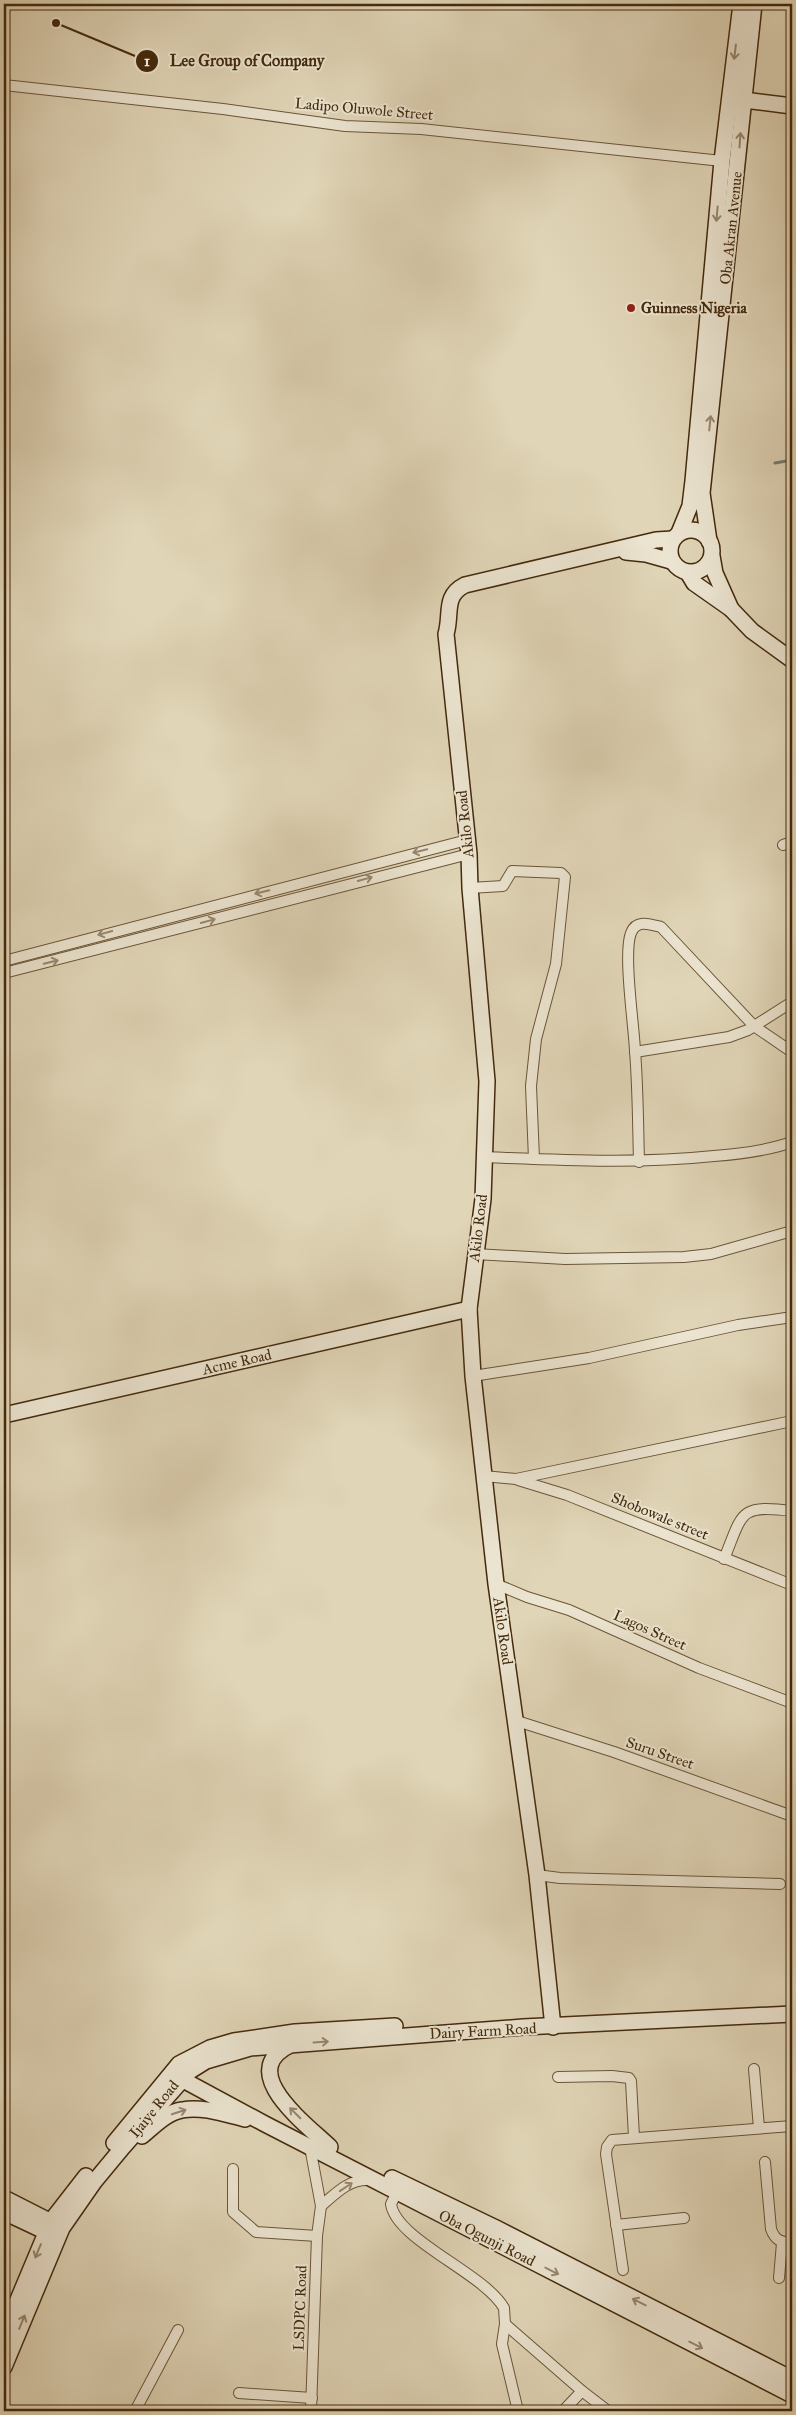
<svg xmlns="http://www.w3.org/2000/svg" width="796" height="2415" viewBox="0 0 796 2415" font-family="'IM FELL Great Primer',serif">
  <rect width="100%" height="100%" fill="#e0d5b7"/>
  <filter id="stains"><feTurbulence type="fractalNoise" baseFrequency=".004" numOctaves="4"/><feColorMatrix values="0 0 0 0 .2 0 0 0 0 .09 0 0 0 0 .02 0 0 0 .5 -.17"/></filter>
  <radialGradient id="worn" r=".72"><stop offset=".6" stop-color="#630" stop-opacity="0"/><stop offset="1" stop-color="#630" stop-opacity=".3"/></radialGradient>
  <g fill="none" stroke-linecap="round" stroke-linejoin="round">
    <!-- stream -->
    <polyline stroke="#747f70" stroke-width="3" points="775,463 792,460"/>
    <!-- street casing -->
    <g stroke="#6b5537" stroke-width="12">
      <g id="street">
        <polyline points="4,85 223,109 345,126 421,129 722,161"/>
        <polyline points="783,845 792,842"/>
        <polyline points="470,888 503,886 512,871 561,873 565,877 556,964 536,1039 531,1086 534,1159"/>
        <polyline points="4,961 467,840"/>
        <polyline points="4,973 469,854"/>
        <polyline points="635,1052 729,1037 748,1030 792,1002"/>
        <path d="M485,1157C561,1160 637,1164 714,1156C740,1154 767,1151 792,1142"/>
        <path d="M639,1162C638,1125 638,1088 635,1051C634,1026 623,953 631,933C636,919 650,924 661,927L754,1026L792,1052"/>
        <polyline points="475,1254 565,1259 684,1257 711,1254 792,1231"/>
        <polyline points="473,1376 589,1358 738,1325 792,1317"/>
        <polyline points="484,1476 516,1479 792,1421"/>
        <polyline points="518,1480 567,1495 792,1585"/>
        <path d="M724,1559C743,1513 738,1504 792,1511"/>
        <polyline points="496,1584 527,1597 569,1610 699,1668 792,1703"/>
        <polyline points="517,1721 614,1752 792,1816"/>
        <polyline points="537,1875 560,1878 780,1884"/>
        <polyline points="754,2069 759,2128"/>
        <polyline points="558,2077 612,2076 629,2078 631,2081 634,2137"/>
        <polyline points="310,2147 321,2206 317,2236 311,2411"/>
        <path d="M765,2162L771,2229C775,2240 781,2243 792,2242"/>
        <polyline points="233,2169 233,2212 256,2232 317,2236"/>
        <path d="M397,2192L391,2204C396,2240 484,2273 504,2308L505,2324L502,2344L518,2411"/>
        <path d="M321,2206C336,2193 349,2179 369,2180"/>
        <polyline points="616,2225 684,2218"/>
        <polyline points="623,2270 606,2154 607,2147 612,2140 792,2126"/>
        <polyline points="779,2278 782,2243"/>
        <polyline points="505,2324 582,2391 608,2411"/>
        <polyline points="239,2393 312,2398"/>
        <polyline points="135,2411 178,2330"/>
        <polyline points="563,2411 582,2391"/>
      </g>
    </g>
    <!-- secondary casing -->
    <g stroke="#442a0c" stroke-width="18">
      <g id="secondary">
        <polyline points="744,100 792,106"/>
        <circle cx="691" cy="551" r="21"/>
        <polyline points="679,533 690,506 693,481 722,161 741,4"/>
        <polyline points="709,541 702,493 754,4"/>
        <polyline points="626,552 646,554 671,561"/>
        <polyline points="712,556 715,573 731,609"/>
        <polyline points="688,573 694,583 731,609 752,631 792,660"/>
        <polyline points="4,1415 469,1309"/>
        <path d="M553,2027L537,1875L496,1584L473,1376L469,1309L483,1199L487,1081L470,888L469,854L446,634C452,614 443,596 465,585L656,540L673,539"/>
        <path d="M290,2045C235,2072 306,2124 330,2147"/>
        <polyline points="174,2075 265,2124 792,2395"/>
        <path d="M142,2136C153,2127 167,2112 182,2110C202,2106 225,2114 245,2119"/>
        <polyline points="114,2143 179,2064 210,2048 234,2041 295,2032 395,2026"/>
        <polyline points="392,2178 494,2227 792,2379"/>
        <polyline points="4,2198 59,2226"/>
        <polyline points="4,2212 55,2236"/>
        <polyline points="4,2333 51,2221 86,2176"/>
        <polyline points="4,2367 62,2228 94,2182 123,2147 190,2071 206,2061 250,2048 523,2027 792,2014"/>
      </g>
    </g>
    <!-- street -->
    <use href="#street" stroke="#ebe4d0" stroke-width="10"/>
    <!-- secondary -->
    <use href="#secondary" stroke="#ebe4d0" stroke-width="15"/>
  </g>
  <!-- one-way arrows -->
  <defs><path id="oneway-shaft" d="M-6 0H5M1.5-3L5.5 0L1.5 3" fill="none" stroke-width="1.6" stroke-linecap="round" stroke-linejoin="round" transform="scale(1.25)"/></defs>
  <g stroke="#98876e">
    <use href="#oneway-shaft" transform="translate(735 52) rotate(97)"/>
    <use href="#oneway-shaft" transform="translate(740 140) rotate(-86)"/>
    <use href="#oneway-shaft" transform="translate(717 214) rotate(95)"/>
    <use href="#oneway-shaft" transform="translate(710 423) rotate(-84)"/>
    <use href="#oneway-shaft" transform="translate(420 851) rotate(166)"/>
    <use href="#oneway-shaft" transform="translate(365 879) rotate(-15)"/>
    <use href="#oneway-shaft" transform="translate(262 892) rotate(166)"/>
    <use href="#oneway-shaft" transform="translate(208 921) rotate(-15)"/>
    <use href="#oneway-shaft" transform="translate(105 933) rotate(165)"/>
    <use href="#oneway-shaft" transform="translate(51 962) rotate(-14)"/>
    <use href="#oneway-shaft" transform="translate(321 2042) rotate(-4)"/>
    <use href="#oneway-shaft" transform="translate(179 2112) rotate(-18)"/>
    <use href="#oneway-shaft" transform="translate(295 2113) rotate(-135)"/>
    <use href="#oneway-shaft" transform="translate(346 2187) rotate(-34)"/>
    <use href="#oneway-shaft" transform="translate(38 2251) rotate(113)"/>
    <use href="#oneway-shaft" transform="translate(552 2271) rotate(27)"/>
    <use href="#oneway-shaft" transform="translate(639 2302) rotate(-153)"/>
    <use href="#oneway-shaft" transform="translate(22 2322) rotate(-68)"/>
    <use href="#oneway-shaft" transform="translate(696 2345) rotate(27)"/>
  </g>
  <!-- markers -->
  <circle fill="#8f2418" stroke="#ebe4d0" stroke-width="2" cx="631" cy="308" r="5"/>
  <g text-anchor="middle" stroke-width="4" stroke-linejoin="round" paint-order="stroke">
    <!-- street labels -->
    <g font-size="15" fill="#442a0c" stroke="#ebe4d0">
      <text transform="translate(364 109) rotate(5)" y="5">Ladipo Oluwole Street</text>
      <text transform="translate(731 228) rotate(-84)" y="5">Oba Akran Avenue</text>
      <text transform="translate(465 824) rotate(-96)" y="5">Akilo Road</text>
      <text transform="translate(478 1228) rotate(-83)" y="5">Akilo Road</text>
      <text transform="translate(237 1362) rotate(-13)" y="5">Acme Road</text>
      <text transform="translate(660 1516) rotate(22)" y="5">Shobowale street</text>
      <text transform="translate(650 1630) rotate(24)" y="5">Lagos Street</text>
      <text transform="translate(503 1631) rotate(82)" y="5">Akilo Road</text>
      <text transform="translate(660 1753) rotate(19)" y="5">Suru Street</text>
      <text transform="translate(483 2031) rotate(-3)" y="5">Dairy Farm Road</text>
      <text transform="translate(154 2109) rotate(-51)" y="5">Ijaiye Road</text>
      <text transform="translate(487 2238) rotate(27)" y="5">Oba Ogunji Road</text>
      <text transform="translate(300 2308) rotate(-88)" y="5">LSDPC Road</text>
    </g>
    <!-- poi labels -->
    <g font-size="15" font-weight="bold" fill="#442a0c" stroke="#ebe4d0" text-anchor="start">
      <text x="641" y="313">Guinness Nigeria</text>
    </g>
  </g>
  <!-- callouts -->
  <path fill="none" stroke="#442a0c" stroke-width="2" d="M56 23L147 61"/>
  <g fill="#442a0c" stroke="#ebe4d0" stroke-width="2">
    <circle cx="56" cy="23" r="5"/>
    <circle cx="147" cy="61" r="12"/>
  </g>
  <g font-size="15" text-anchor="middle" font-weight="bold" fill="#fff">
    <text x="147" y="66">1</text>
  </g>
  <g font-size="16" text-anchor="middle" font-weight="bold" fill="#442a0c" stroke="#ebe4d0" stroke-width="4" stroke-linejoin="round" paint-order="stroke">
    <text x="247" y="66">Lee Group of Company</text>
  </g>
  <!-- margin -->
  <rect width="796" height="2415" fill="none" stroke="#e0d5b7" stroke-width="20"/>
  <rect x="5" y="5" width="786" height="2405" fill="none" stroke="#442a0c" stroke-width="2.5"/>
  <rect x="10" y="10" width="776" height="2395" fill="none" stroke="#442a0c"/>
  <rect width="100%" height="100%" filter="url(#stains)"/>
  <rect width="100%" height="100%" fill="url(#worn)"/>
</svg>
